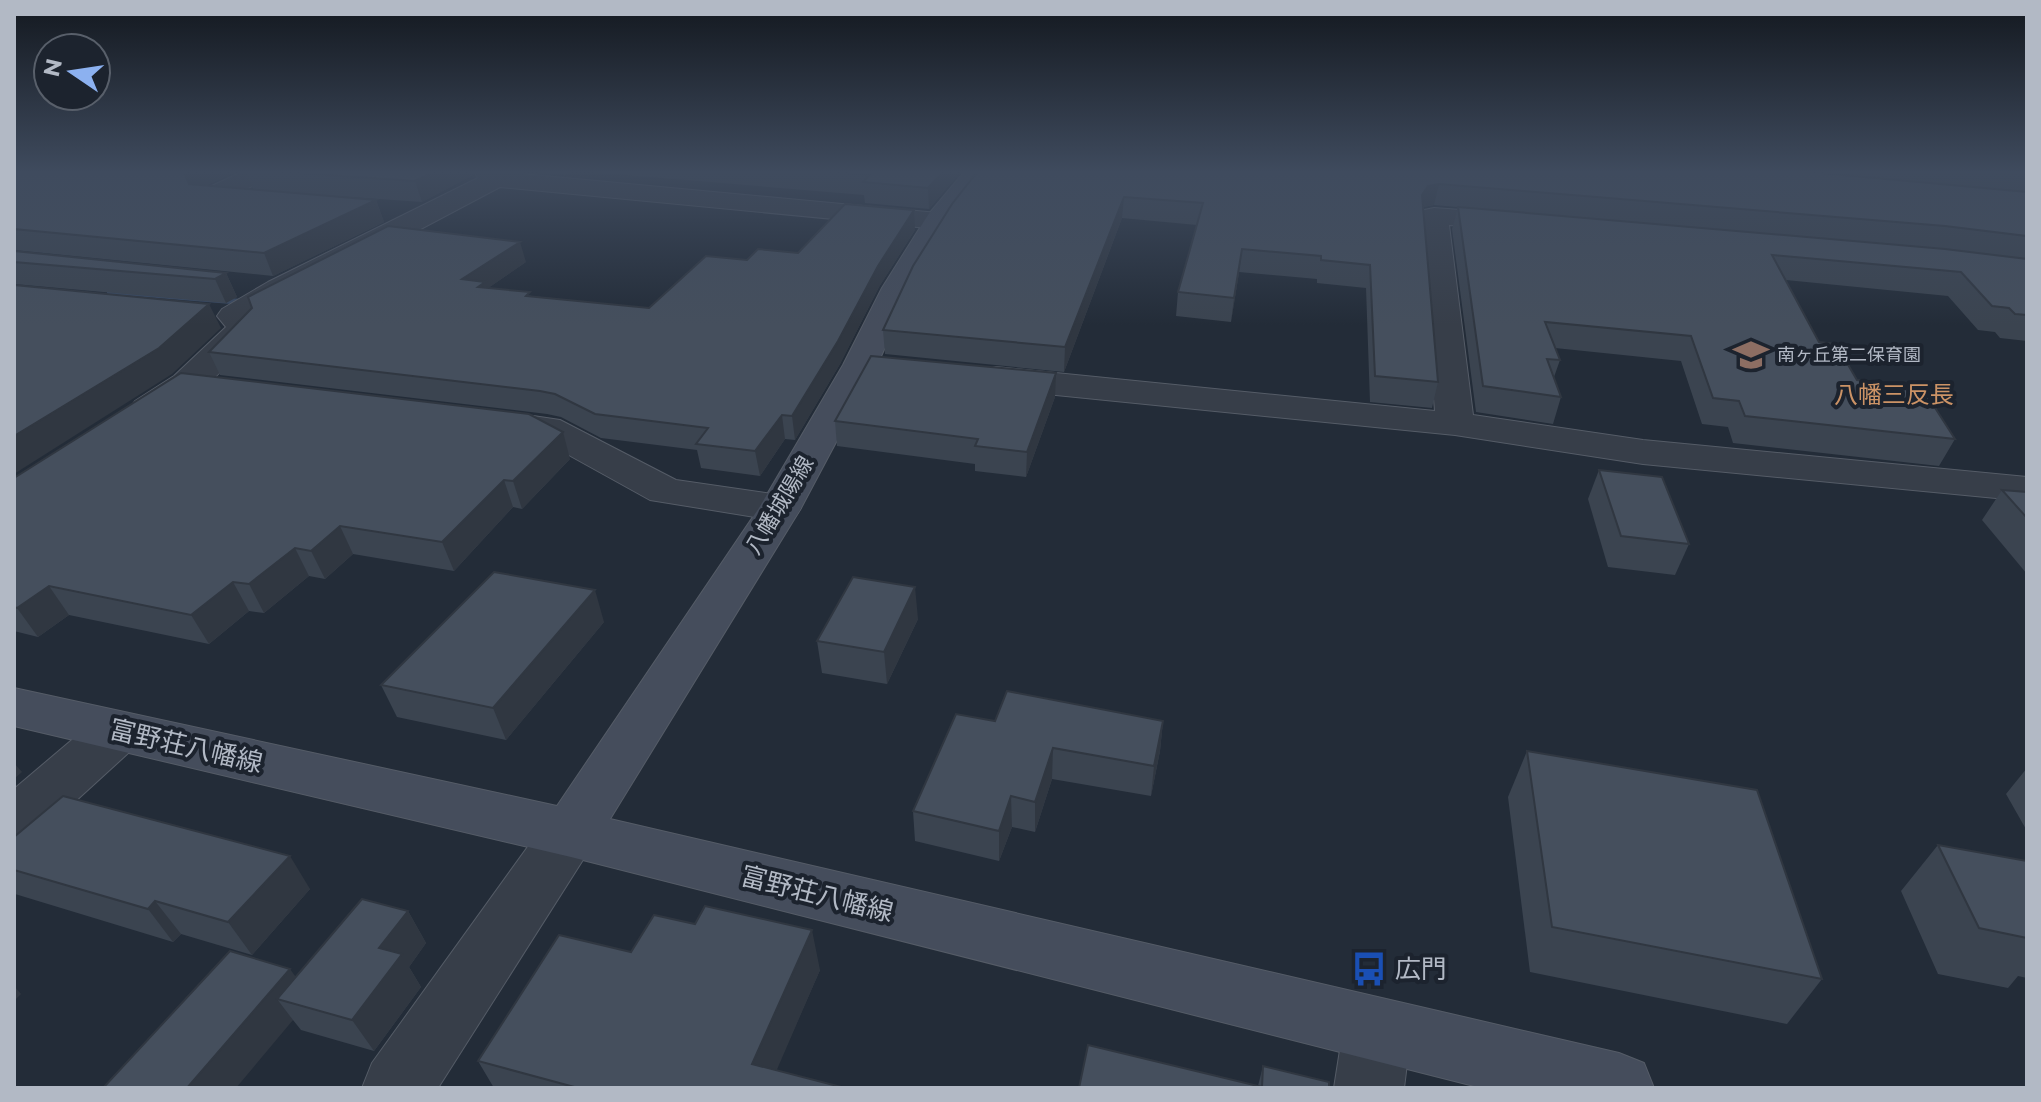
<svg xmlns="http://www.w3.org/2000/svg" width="2041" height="1102" viewBox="0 0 2041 1102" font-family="Montserrat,'Noto Sans JP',sans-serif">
  <rect width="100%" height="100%" fill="#232c38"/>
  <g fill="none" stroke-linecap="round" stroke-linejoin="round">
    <!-- stream -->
    <polygon fill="#394961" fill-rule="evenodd" points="111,289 256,300 262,303 256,306 107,294 107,290"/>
    <!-- minor casing -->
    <g stroke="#555c67" stroke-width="2">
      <g id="minor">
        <path d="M244,171H277L273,176L242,191L258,194L262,200L258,206C241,210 218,207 201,203L197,197L201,191Z"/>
        <path d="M474,171H524L522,174L938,213L948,215L952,221L948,227L938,229L500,187L253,318L260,328L256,335C228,363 177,427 135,417L130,409L135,401L174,376L226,327L217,316L222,309L268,282L478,178Z"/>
        <polygon points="1434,208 1515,214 1525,216 1529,222 1525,228 1515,230 1449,225 1473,415 1643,440 2027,477 2027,501 1643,464 1455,435 996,389 983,386 978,378 983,370 996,367 1435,411 1420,216 1424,210"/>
        <polygon points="507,412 560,420 676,480 780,495 795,499 801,508 795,517 780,521 650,500 538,438 494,431 488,423 494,415"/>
        <polygon points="118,711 137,717 144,731 137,745 34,839 14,846 14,789 99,717"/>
        <polygon points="571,809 592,816 600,833 438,1088 362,1088 372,1063 550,816"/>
        <polygon points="1377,999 1401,1008 1411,1031 1404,1088 1334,1088 1343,1031 1353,1008"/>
      </g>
    </g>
    <!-- secondary casing -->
    <g stroke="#555c67" stroke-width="2">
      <polygon id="secondary" points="965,171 991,171 950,224 912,288 877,365 801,508 610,819 1619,1053 1644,1063 1654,1088 1482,1088 571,857 14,726 14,688 557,806 759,508 843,365 882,288 928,215"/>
    </g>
    <!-- minor -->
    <use href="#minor" fill="#373e49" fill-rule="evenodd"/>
    <!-- secondary -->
    <use href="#secondary" fill="#454d5c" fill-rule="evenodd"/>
  </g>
  <!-- wall -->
  <g fill="#3b4450">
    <polygon points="14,171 238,171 207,185 253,189 245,171 472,171 473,175 422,202 278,192 376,200 384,222 273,276 14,250"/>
    <polygon points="526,171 572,171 565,175"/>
    <polygon points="578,171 961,171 929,209 865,203 864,195"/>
    <polygon points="978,171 2027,171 2027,341 2000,338 1995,332 1978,330 1948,296 1786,280 1819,342 1857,380 1955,439 1939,466 1733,443 1728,427 1702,424 1681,361 1555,348 1560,360 1554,377 1561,397 1553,424 1476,412 1452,229 1458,207 1935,248 1434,205 1423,207 1438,382 1432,408 1370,402 1366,288 1317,283 1317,279 1239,272 1231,322 1176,316 1178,292 1197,225 1122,218 1064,372 885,354 883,330"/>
    <polygon points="915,230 879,287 840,364 795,440 785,439 760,476 701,468 697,450 601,438 561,417 547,414 220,375 209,352 526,262 488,288 532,296 649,308 747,260 798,253"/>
    <polygon points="14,251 226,273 237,297 226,303 14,284"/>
    <polygon points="1055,397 1026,477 975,471 975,464 837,446 835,421"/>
    <polygon points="570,459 522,509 513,507 454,571 353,554 325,579 309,576 264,613 249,611 209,644 69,615 38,637 14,631 14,478"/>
    <polygon points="1599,470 1689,544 1675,575 1608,567 1588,499"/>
    <polygon points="2002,490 2027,492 2027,574 1982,520"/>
    <polygon points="918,619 887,684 822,673 817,641"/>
    <polygon points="604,622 506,740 397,717 381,685"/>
    <polygon points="995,721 1163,721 1160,751 1151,796 1052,779 1035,832 1012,827 999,861 915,841 913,811"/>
    <polygon points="1527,751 1822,979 1787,1024 1530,972 1508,797"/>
    <polygon points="2027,768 2027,831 2006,794"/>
    <polygon points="14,837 310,889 252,955 181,934 173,942 15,894 14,892"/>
    <polygon points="1938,845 2027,861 2027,978 2018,976 2008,988 1938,974 1901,891"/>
    <polygon points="408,911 426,943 409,967 421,987 374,1051 301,1030 293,1020 103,1088"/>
    <polygon points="631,952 820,970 776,1070 845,1088 494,1088 478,1061"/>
    <polygon points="1263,1066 1329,1088 1079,1088 1258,1086"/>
  </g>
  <!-- shaded-wall -->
  <g fill="#303741">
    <polygon points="188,171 238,171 200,188 194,195 185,174"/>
    <polygon points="435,171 472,171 473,175 422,202 415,181"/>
    <polygon points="943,171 961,171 929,209 928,188"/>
    <polygon points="1439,184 1434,205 1423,207 1422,195 1428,186"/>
    <polygon points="1124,197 1122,218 1064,372 1065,347"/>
    <polygon points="376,200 384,222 273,276 264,253"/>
    <polygon points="914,210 915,230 879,287 840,364 795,440 792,416 878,266"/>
    <polygon points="520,242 526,262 487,289 491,303 462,279"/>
    <polygon points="1242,249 1239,272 1231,322 1234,298"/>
    <polygon points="226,273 237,297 226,303 215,279"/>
    <polygon points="209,304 221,328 172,374 14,474 14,436"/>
    <polygon points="1056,373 1055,397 1026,477 1027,452"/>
    <polygon points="782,415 785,439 760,476 755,451"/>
    <polygon points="563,432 570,459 522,509 513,481"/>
    <polygon points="504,480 513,507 454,571 442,542"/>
    <polygon points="340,526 353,554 325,579 311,551"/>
    <polygon points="295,548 309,576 264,613 249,584"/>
    <polygon points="233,582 249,611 209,644 191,615"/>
    <polygon points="49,586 69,615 38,637 17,608"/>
    <polygon points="915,587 918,619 887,684 884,652"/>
    <polygon points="595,590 604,622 506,740 493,708"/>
    <polygon points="1163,721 1160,751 1151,796 1154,766"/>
    <polygon points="1053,748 1052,779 1035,832 1035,802"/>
    <polygon points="14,763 22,772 14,779"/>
    <polygon points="1011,796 1012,827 999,861 999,831"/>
    <polygon points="290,856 310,889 252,955 228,922"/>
    <polygon points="155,901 181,934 173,942 148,909"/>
    <polygon points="408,911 426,943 409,967 421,987 374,1051 352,1020 379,948"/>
    <polygon points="812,930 820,970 769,1088 752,1064"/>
    <polygon points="290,969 311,998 277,999 293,1020 236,1088 187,1088"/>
    <polygon points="14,986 21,994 14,1001"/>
  </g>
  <!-- building -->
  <g fill="#454f5d" stroke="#303741" stroke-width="2">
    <polygon points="14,171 188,171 185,174 189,184 376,200 264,253 14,229"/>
    <polygon points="270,171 435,171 415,181"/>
    <polygon points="822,171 943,171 928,188 863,182 870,175"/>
    <polygon points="978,171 1799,171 2027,192 2027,236 1945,226 1439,184 1428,186 1422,195 1438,382 1375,376 1370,265 1321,260 1321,256 1242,249 1234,298 1178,292 1203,203 1124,197 1065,347 883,330 913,266 952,204"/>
    <polygon points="845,204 914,210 878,266 838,341 792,416 782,415 755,451 696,444 708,428 595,414 555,394 540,391 209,352 252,308 248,297 388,226 520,242 462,279 485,282 478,287 530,292 526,296 649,308 706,256 747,260 758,249 798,253"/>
    <polygon points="1458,207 1945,249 2027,259 2027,315 2015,314 2009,308 1992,306 1961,272 1772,255 1819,342 1836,344 1857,380 1923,389 1955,439 1745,416 1739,401 1713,398 1691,336 1545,322 1560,360 1547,359 1561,397 1483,386"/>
    <polygon points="14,251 226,273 215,279 14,262"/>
    <polygon points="14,285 209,304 159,348 14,436"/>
    <polygon points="871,356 1056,373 1027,452 975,446 978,439 835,421"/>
    <polygon points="181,373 529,414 563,432 513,481 504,480 442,542 340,526 311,551 295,548 249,584 233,582 191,615 49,586 17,608 14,607 14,478"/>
    <polygon points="1599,470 1662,477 1689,544 1621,536"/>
    <polygon points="2002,490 2027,492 2027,518"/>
    <polygon points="494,572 595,590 493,708 381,685"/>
    <polygon points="853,577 915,587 884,652 817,641"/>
    <polygon points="1007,691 1163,721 1154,766 1053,748 1035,802 1011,796 999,831 913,811 956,714 995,721"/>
    <polygon points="1527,751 1757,790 1822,979 1552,927"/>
    <polygon points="63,796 290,856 228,922 155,901 148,909 14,870 14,837"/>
    <polygon points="1938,845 2027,861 2027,938 1979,928"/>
    <polygon points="362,899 408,911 379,948 402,954 352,1020 277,999"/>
    <polygon points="705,906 812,930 752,1064 845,1088 578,1088 478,1061 559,935 631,952 654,915 695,924"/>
    <polygon points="230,951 290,969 187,1088 103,1088"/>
    <polygon points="1088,1045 1262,1087 1263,1066 1329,1082 1329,1088 1079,1088"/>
  </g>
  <!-- sky -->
  <linearGradient id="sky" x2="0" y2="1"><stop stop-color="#13181f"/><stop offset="0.53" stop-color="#3f4b5e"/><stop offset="1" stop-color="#3f4b5e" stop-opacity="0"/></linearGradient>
  <rect width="2041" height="325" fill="url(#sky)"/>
  <!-- icons -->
  <defs>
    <g id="school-bare" transform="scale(2.76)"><path d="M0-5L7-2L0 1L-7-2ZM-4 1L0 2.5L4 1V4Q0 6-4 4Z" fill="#8d6e63" stroke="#1c232e" stroke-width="2.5" paint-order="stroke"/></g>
    <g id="bus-bare" transform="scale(2.76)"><path d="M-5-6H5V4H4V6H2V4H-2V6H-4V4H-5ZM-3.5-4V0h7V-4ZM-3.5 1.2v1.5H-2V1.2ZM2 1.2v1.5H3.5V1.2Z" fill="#1a4fb4" stroke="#1c232e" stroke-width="2.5" paint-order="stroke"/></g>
  </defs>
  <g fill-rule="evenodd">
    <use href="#school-bare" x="1751" y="355"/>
    <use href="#bus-bare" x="1369" y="969"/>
  </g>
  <g text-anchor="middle" stroke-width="8" stroke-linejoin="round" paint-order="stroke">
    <!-- far-poi labels -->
    <g font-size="18" fill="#b2b9c5" stroke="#1c232e" text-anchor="start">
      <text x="1777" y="361">南ヶ丘第二保育園</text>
    </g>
    <!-- street labels -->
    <g font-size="22" fill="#b2b9c5" stroke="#1c232e">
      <text transform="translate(779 505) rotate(-59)" y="8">八幡城陽線</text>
    </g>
    <!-- neighbourhood labels -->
    <g font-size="24" fill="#cc9366" stroke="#1c232e">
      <text x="1894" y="403">八幡三反長</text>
    </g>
    <!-- near-street labels -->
    <g font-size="26" fill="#b2b9c5" stroke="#1c232e">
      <text transform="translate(186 746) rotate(13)" y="9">富野荘八幡線</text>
      <text transform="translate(817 894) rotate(14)" y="9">富野荘八幡線</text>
    </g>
    <!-- near-poi labels -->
    <g font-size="26" fill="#b2b9c5" stroke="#1c232e" text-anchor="start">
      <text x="1395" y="978">広門</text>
    </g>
  </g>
  <!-- border -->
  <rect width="2041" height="1102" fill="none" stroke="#b2b9c5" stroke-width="32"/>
  <!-- north arrow -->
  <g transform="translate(72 72) rotate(283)"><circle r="38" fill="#1c232e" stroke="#585f6a" stroke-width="2"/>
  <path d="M0-6L14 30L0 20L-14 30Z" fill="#8cb1f0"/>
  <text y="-12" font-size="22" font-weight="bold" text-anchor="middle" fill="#b2b9c5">N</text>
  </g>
</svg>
